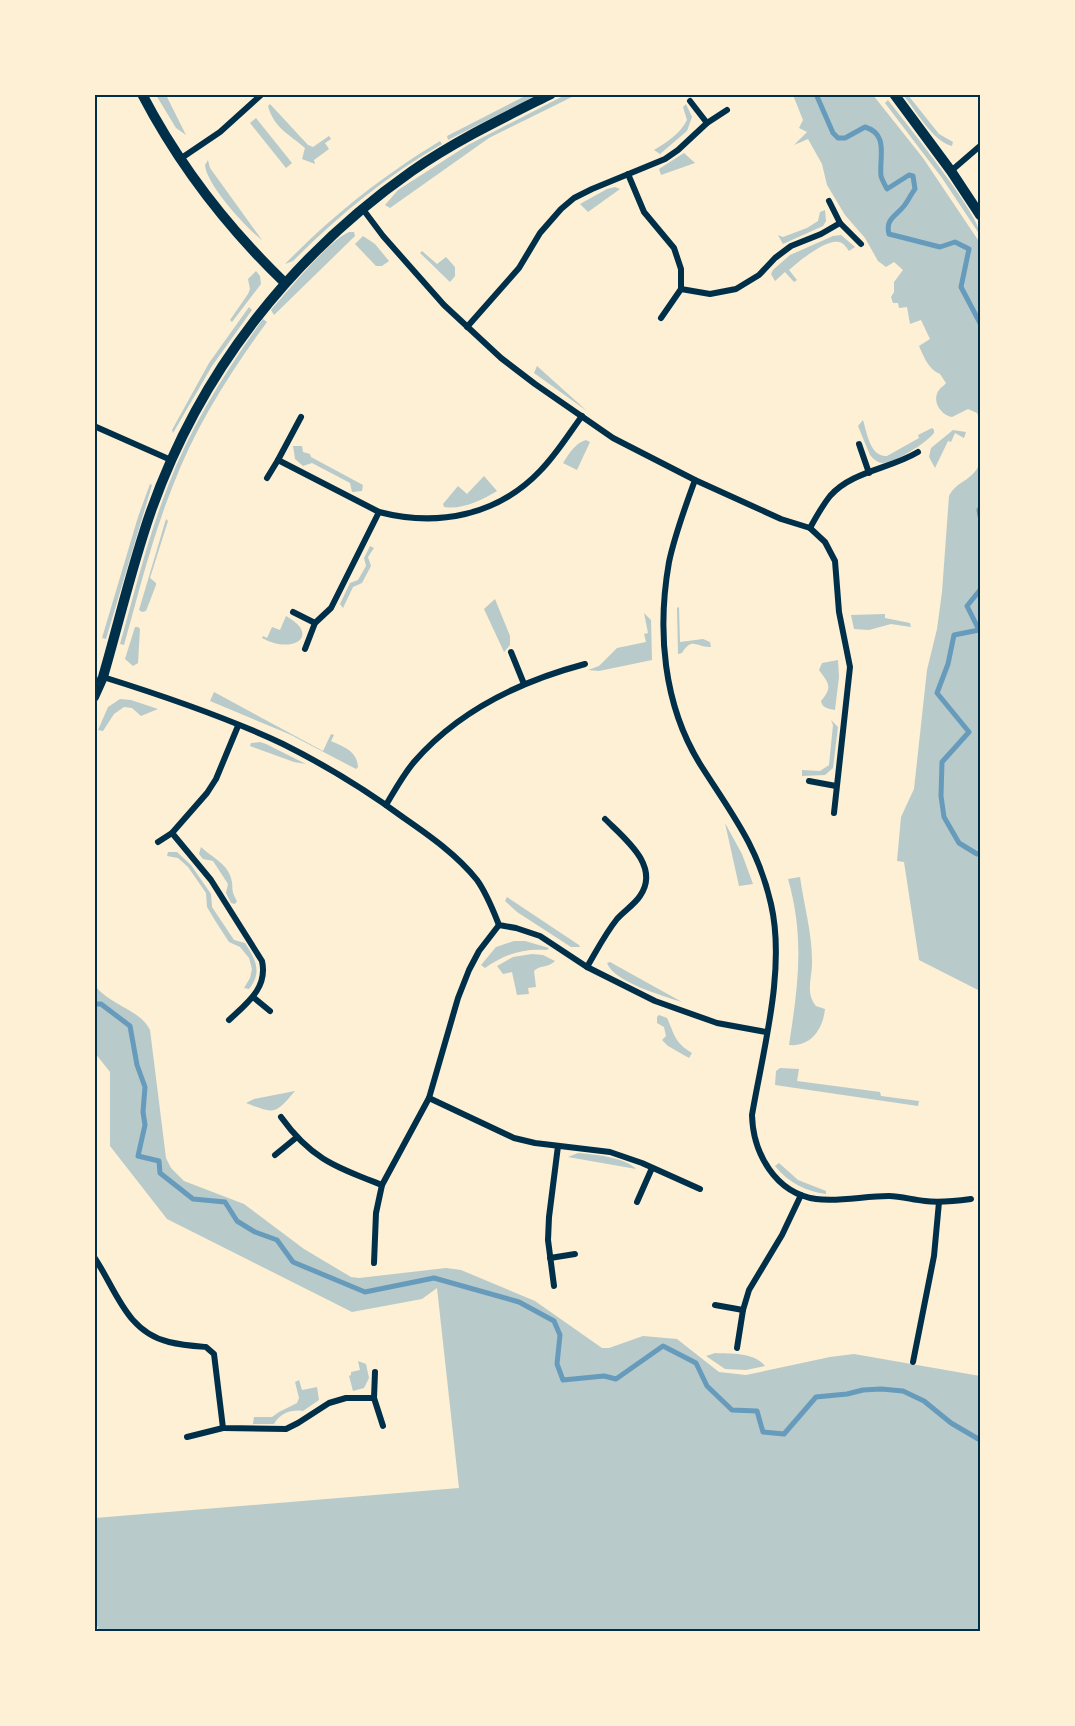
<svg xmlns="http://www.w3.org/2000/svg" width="1075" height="1726" viewBox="0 0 1075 1726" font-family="'Source Serif 4',serif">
  <rect width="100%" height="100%" fill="#fdf0d5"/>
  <!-- green -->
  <g fill="#b9caca">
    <polygon points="567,94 576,95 489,138 390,208 385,205 398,190 468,145"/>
    <polygon points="156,95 166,95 186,135 176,128"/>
    <polygon points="527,95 537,95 448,140 447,136"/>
    <path d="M793,95H873L923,158L980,243V421L977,413L968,409L952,417C941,415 931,401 939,390C941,387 944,386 946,383L940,374C929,370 924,357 919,346L930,339L921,320L910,324L907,307L899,308L898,303H893L891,297L894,292V282L903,270L894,262L886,267L878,261L865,238L845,215L827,185L822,164L808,139L794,145L807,132L799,128L803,120Z"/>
    <path d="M903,95H908L939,134L953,142L952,146C932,141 916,110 903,95Z"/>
    <path d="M888,100C904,121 981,216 980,235L942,178L885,103Z"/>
    <path d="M270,104L308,145L313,147L329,136L331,139L325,143L329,149L314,160L315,164L302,159L305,148C289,134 274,128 268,106Z"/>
    <path d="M686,104L692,117L687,131L660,154L654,150C667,142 680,134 687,120L683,107Z"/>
    <polygon points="256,118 292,163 286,168 250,123"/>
    <path d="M440,141L442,144C386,176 338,216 293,261L285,264C333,215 381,177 440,141Z"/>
    <polygon points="684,153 695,163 661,175 659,169"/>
    <path d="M208,160L210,168L262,240C246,228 206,184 205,165Z"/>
    <polygon points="615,187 620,189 588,212 580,204 607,189"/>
    <polygon points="825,210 826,221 823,226 783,244 778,235 783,237 807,228 818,221 820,212"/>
    <path d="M349,232H354L355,236L274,315L271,310C288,291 327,242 349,232Z"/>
    <path d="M841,235L855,247L849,251C846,247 844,243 839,242C826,239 799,261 789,270L797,280L794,282L785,272L775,281L771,274L773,270L790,255L833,236Z"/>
    <polygon points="363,236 375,244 389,261 382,266 376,266 355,244"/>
    <polygon points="422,251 437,264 446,257 455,267 455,276 450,282 420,253"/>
    <polygon points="256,271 260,276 261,284 232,322 230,320 248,294 250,289 248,279"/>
    <polygon points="249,307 252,310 212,366 173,433 172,430 209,363"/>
    <path d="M263,319L267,322C229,374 195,427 172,488C152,538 139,592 124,645L120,644C135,591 148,537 168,486C191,426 225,372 263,319Z"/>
    <polygon points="537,366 587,411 534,373"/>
    <path d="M863,420C867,433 870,457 887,456L919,438L918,435L932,428L934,430V433C926,443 895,463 882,463C877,462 873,459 870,455L858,426Z"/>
    <polygon points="953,430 966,432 964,438 955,433 951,442 948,441 935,468 929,457 931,448"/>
    <path d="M586,440L590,442L577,470L563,463C569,454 575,443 586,440Z"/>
    <polygon points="293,446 302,446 303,452 310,454 311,457 363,485 362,491 352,492 350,483 312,463 303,466 295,459"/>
    <path d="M980,463V659L978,668L980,670V991L919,960L904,862L897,861L901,817L914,789L927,670L937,629L942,592L949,496C957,480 972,482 980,463Z"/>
    <path d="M484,476L497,491C482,500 462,510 444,507L443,504L458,486L467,494Z"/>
    <polygon points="150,484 152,485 106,639 102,638 138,517"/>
    <polygon points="166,519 168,521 150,578 156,583 156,585 146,611 142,612 139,610"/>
    <polygon points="370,546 374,548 368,557 371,566 362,583 353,587 343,608 340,604 350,583 358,580 366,566 364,558"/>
    <polygon points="495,599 510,636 510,645 504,652 484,609"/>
    <path d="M679,607L680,642L703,639L710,642L711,647C697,648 692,636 682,653L678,654L677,608Z"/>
    <polygon points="644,613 651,620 652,660 599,671 588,670 599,666 617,648 646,642 644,634 648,633"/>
    <polygon points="885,614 885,618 910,623 911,627 891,624 869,630 854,629 851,615"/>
    <path d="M286,616C322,636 292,655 262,638L263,636L267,638L272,627L280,630Z"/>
    <polygon points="135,627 138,627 140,629 138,663 133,666 125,659"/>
    <path d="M838,660L839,677L835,710C829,709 822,708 821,701C833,687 829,684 819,670L822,663Z"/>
    <path d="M214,692L323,751L331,734L334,735L331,741C344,747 357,751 358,767L356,769L289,734L210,701Z"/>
    <polygon points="120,699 131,700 158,709 141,716 132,708 124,707 114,714 103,731 98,730 108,707"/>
    <polygon points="831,720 838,727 833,768 825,775 802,776 802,770 820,771 829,765 833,725"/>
    <polygon points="260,742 266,744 306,764 294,762 250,746 251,743"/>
    <polygon points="725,823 742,854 753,884 739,886"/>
    <path d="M201,847C211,857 227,863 231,878C234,889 230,889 237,901L235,904L231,903L226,893L228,884L213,861L203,859L199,854Z"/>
    <path d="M168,852H177L191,865L211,894L212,907L234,940L245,943C255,959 263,972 249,989L244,988L250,978L252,969L249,958L240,947L229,942L216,922L207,907L206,893L188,867L178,858L167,856Z"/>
    <path d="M800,877C804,906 813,936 812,966C811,981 806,994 816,1006L825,1009C823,1029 811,1047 789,1045C798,986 805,938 788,879Z"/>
    <polygon points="507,897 579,945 580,947 571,947 517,912 505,901"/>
    <path d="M514,941H525L549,948L547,950C523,948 505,954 485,968L481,965L496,947Z"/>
    <path d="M532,954L543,955L555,961C548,968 539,965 534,971L536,987L528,988L529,994L517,995L512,972L503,974L497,966L513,957Z"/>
    <path d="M610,962L682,1002C663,996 614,982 607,963Z"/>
    <path d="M94,984C108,1005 140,1009 150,1030L166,1158L171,1168L184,1181L244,1204L304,1249L351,1277L359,1278L446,1268L461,1270L535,1301L602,1348H609L643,1336L677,1339L719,1372L746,1375L830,1357L854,1354L980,1376V1631H99L94,1617L95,1518L459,1488L437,1288L422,1299L352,1312L167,1219L110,1146V1072L95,1053Z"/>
    <path d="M659,1015L667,1018C675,1035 674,1042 692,1053L689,1058L668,1046L662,1040L666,1036L664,1027L657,1023V1017Z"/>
    <polygon points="780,1068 799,1069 797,1081 880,1092 881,1096 919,1101 918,1106 775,1085 776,1071"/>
    <path d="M295,1091C275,1115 274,1114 246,1103L254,1099Z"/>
    <path d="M578,1153C594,1154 626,1158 636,1169L568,1157Z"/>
    <path d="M779,1163L798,1180L826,1191V1194C805,1191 789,1183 775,1166Z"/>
    <path d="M715,1353C731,1354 754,1352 765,1366L746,1370L725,1369L706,1356Z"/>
    <polygon points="358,1361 366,1364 369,1378 364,1388 353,1391 349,1376 351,1375 351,1372 360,1370"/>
    <path d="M299,1380L302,1390L317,1387L319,1400L303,1411C292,1409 280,1413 274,1424H253L254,1417H272L279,1412L297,1403L299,1398L295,1382Z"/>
  </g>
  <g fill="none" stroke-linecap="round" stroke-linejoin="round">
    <!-- stream -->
    <g stroke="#669bbc" stroke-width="5">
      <path d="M816,94L833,133L838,138H845L865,127C889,134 879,157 881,176C882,180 885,185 887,189L909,175L913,176L915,189C911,194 908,201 904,206C896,216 885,219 889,234L940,247L955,242L969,249L961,287L980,323"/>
      <polyline points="980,508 979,510 980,516"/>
      <polyline points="980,590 967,606 979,630 954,635 948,664 937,693 969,732 942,762 941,796 944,817 959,843 977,854 980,853"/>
      <polyline points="94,1004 101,1004 130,1026 137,1065 145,1087 143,1112 145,1125 138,1156 159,1161 160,1173 193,1199 225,1202 237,1221 255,1232 277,1240 293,1262 365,1292 434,1278 519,1302 554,1321 560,1335 557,1364 563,1380 604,1376 616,1379 663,1346 696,1363 707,1386 732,1410 757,1411 763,1432 784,1434 816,1397 847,1394 863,1390 881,1389 903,1391 924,1401 951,1423 980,1440"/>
    </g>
    <!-- minor -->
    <g stroke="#003049" stroke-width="6">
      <polyline points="690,101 707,123"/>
      <polyline points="180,159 220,132 262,94"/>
      <polyline points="951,171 980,146"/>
      <polyline points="628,174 644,212 674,248 681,269 681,289 661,318"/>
      <polyline points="829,201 840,223 861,244"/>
      <polyline points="362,208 383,236 444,305 501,358 535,384 613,438 695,480 781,519 810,528 825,542 835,561 839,612 850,667 834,813"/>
      <polyline points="681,289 710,294 736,289 759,275 775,258 791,246 821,234 840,223"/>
      <polyline points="467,327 519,268 540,233 561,209 574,198 592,189 665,159 678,150 707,123 727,110"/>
      <path d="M301,417L278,460L379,512C437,527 497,516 540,471C556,455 568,435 582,416"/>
      <polyline points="94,426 171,460"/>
      <polyline points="859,444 869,473"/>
      <polyline points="267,478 278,460"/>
      <path d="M695,480C685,507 675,534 669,562C657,630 663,704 700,764C731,813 758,846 771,904C786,969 763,1050 752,1115C753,1153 775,1193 816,1199C840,1202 864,1196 889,1196C901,1196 913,1200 925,1201C941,1203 956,1201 971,1199"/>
      <path d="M810,528C816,517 822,506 830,496C852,471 890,469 918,452"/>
      <polyline points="293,612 315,623"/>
      <polyline points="305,649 315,623 331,608 379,512"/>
      <polyline points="511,652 524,684"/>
      <path d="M103,677C164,696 226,717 283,744C325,765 366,790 404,818C430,836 457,855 477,880C487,894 493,910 499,925L516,928L540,936L587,967L655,1001L717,1023L766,1032"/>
      <polyline points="809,781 836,786"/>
      <path d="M386,805C395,790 403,775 414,762C458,711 521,681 585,664"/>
      <polyline points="158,842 172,833"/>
      <path d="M587,967C597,950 605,934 617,919C624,911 634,905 640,896C661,866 624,838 605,819"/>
      <polyline points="253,997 270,1011"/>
      <path d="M229,1020C247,1003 268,988 262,961L211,880L172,833L207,793L216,779L238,726"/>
      <polyline points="429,1098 514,1138 535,1143 610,1152 642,1163 700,1189"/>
      <path d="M281,1117C311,1159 336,1167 382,1185L429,1098L458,998L469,970L479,951L499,925"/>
      <polyline points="275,1155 297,1137"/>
      <polyline points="637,1202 652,1168"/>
      <path d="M94,1257C116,1289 126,1332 169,1342C181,1345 194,1346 206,1347L214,1354L223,1428L286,1429L298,1423L329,1403L346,1398H374L383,1426"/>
      <polyline points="550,1258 575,1254"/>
      <polyline points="374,1263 376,1213 382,1185"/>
      <polyline points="554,1286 548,1240 549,1217 558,1146"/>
      <polyline points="715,1305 743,1310"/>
      <polyline points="737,1348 743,1310 749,1290 782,1235 801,1195"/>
      <polyline points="913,1362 934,1256 939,1202"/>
      <polyline points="374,1398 375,1372"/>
      <polyline points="187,1437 223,1428"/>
    </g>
    <!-- tertiary -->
    <g stroke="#003049" stroke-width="10">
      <path d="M142,94C179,165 227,227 284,282"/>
      <polyline points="894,94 951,171 980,215"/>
      <path d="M94,697L103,677C119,622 132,565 151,511C200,372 291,256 412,171C455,141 503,118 551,94"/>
    </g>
  </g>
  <!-- border -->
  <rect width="1075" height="1726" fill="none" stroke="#fdf0d5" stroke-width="192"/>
  <rect x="96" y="96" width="883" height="1534" fill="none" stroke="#003049" stroke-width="2"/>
</svg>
